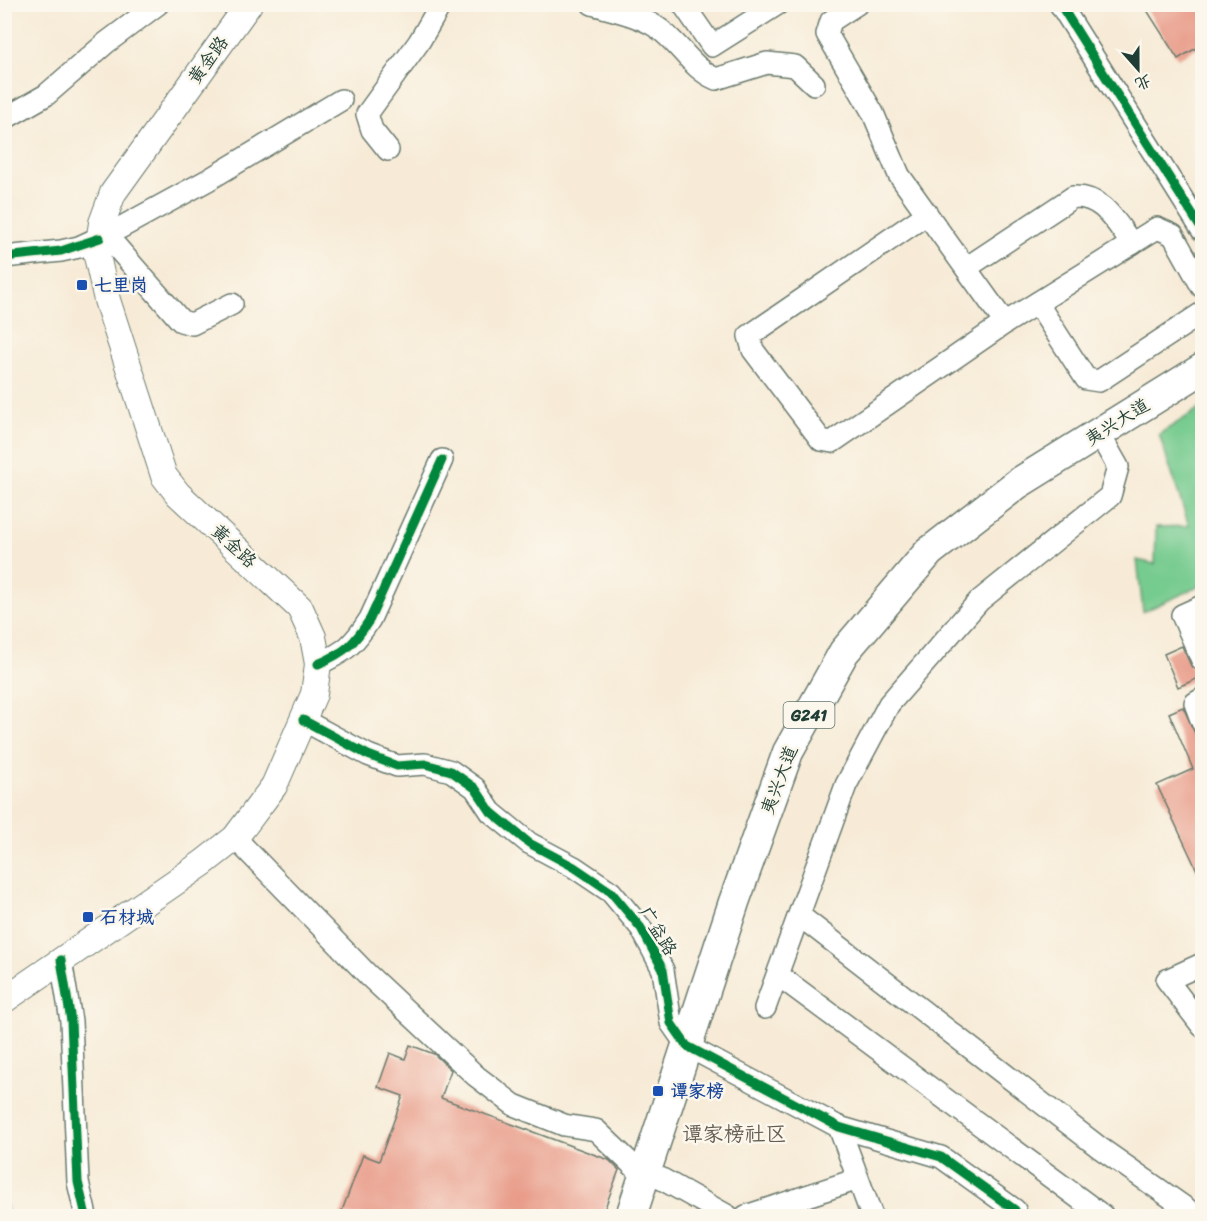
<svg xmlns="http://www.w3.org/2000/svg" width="1207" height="1221" viewBox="0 0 1207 1221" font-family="Sriracha,'LXGW WenKai TC',sans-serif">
  <rect width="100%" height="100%" fill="#fbf7ec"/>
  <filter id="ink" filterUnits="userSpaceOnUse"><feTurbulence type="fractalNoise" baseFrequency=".0167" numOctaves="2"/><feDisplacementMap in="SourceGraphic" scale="12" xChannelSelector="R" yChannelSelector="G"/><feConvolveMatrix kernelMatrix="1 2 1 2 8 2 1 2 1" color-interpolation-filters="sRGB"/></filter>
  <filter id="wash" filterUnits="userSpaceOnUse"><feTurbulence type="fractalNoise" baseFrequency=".008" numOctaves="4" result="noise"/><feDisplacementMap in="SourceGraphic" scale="24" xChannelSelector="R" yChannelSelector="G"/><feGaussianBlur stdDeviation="1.35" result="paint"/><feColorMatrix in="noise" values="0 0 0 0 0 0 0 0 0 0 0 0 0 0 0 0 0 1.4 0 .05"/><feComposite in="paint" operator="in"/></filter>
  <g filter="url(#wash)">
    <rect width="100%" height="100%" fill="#f7ebd7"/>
    <!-- green -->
    <polygon fill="#76cb8f" stroke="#4a8462" stroke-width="1.5" points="1202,407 1202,585 1143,612 1137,560 1155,564 1156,527 1189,526 1159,434"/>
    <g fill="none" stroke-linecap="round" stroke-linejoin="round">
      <!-- stream -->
      <g stroke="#669ed4" stroke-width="4">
        <polyline points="4,1093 4,1116"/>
        <polyline points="4,1202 8,1216"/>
      </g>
    </g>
    <g id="blocks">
      <!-- building -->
      <g fill="#e89986">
        <polygon points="1143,4 1203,4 1203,44 1178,59"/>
        <polygon points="1182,646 1191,666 1202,673 1203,676 1178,687 1164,654"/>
        <polygon points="1183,707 1203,751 1203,883 1157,785 1193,769 1169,713"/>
        <polygon points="410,1045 434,1054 451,1070 441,1098 609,1160 619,1170 602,1216 340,1216 363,1155 379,1161 403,1096 378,1087 390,1053 405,1059"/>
      </g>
    </g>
  </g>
  <g filter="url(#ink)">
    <use href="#blocks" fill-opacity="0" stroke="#6b7a6d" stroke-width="1.5"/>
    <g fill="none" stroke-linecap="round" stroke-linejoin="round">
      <!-- minor casing -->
      <g stroke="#6b7a6d" stroke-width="24">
        <g id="minor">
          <path d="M592,4C613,10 637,15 655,26C679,41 690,68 716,79L767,63L795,66L814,84"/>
          <polyline points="683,4 712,46 778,4"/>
          <polyline points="857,4 831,21 827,34 873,113 899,175 1005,323"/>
          <polyline points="1060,4 1202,230"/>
          <polyline points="4,119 46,95 106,43 158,4"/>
          <polyline points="388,150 372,130 367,114 419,42 441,4"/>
          <polyline points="927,214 749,336 753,350 821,440 832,442 1005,323 1157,228 1173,235 1202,287"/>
          <polyline points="100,238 114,244 181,321 192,324 232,304"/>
          <polyline points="4,257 61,251 79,247 120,228 208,180 341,100"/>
          <path d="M966,268L1073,197C1103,195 1116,223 1132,244"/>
          <polyline points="1037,303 1086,379 1099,381 1202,313"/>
          <polyline points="1202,606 1182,615 1202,660"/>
          <path d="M318,664C346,652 354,644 370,619L442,460"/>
          <polyline points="1202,699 1195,703 1202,722"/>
          <polyline points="303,720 368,755 397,766 425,764 451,771 475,788 491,812 529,843 574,867 611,892 641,928 663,970 671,1023 687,1046 839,1127 941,1157 1015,1210 1017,1216"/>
          <polyline points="235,838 369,976 476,1076 514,1105 564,1125 596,1130 644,1176 660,1178 728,1216"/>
          <polyline points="800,916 1100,1148 1197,1216"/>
          <polyline points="61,960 71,1021 78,1182 86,1216"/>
          <polyline points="1202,964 1167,980 1202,1026"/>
          <polyline points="778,975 1103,1216"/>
          <polyline points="765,1008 846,785 889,704 979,601 1110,496 1118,467 1105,444"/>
          <polyline points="839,1127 872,1216"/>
          <polyline points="746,1216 858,1179"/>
        </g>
      </g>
      <!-- major casing -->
      <g stroke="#6b7a6d" stroke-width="28">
        <polyline id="major" points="4,1000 203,863 235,838 274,786 314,694 318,664 313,637 300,608 178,494 164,476 107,300 97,256 102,223 113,193 249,4"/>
      </g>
      <!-- highway casing -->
      <g stroke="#6b7a6d" stroke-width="33">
        <polyline id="highway" points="631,1216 734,902 788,752 844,652 929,552 1017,484 1202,369"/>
      </g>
      <!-- minor -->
      <use href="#minor" stroke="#fff" stroke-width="21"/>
      <!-- major -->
      <use href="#major" stroke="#fff" stroke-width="26"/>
      <!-- highway -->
      <use href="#highway" stroke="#fff" stroke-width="30"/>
      <!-- cycleway casing -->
      <g stroke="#fbf7ec" stroke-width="13">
        <g id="cycleway">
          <polyline points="1060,4 1202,230"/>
          <polyline points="4,257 61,251 100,238"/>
          <path d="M318,664C346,652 354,644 370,619L442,460"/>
          <polyline points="303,720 368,755 397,766 425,764 451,771 475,788 491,812 529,843 574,867 611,892 641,928 663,970 671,1023 687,1046 839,1127 941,1157 1015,1210 1017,1216"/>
          <polyline points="61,960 71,1021 78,1182 86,1216"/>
        </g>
      </g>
      <!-- cycleway -->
      <use href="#cycleway" stroke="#00873e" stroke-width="9"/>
    </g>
  </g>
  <!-- markers -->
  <g fill="#1a4fb4" stroke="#fbf7ec" stroke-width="2">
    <rect x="76" y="279" width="12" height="12" rx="3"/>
    <rect x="82" y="911" width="12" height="12" rx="3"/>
    <rect x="652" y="1085" width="12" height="12" rx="3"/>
  </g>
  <g text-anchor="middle" stroke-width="5" stroke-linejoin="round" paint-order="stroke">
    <!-- shield labels -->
    <rect fill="#fbf7ec" stroke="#61756b" stroke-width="1.5" x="783.5" y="702" width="51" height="26" rx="4.5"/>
    <g font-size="16" font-weight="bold" fill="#1f3d34">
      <text x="809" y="721">G241</text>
    </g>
    <!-- street labels -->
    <g font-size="18" fill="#1f3d34" stroke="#fbf7ec">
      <text transform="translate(208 60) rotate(-54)" y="6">黄金路</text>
      <text transform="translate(1117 422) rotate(-32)" y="6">夷兴大道</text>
      <text transform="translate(234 546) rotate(43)" y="6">黄金路</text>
      <text transform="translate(779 780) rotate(-69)" y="6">夷兴大道</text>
      <text transform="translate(658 931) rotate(58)" y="6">广益路</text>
    </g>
    <!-- transit labels -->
    <g font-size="18" font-weight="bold" fill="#164399" stroke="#fbf7ec" text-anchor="start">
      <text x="94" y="291">七里岗</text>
      <text x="100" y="923">石材城</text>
      <text x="670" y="1097">谭家榜</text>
    </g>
    <!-- quarter labels -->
    <g font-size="21" fill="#655d51" stroke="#fbf7ec">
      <text x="734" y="1141">谭家榜社区</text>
    </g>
  </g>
  <!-- margin -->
  <rect width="1207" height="1221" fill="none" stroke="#fbf7ec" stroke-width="24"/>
  <!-- north arrow -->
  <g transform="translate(1138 69) rotate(159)" stroke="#fbf7ec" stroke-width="4.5" paint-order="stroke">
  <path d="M0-4.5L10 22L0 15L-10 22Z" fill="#1f3d34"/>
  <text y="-9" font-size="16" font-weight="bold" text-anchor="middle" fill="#1f3d34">北</text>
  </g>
</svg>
